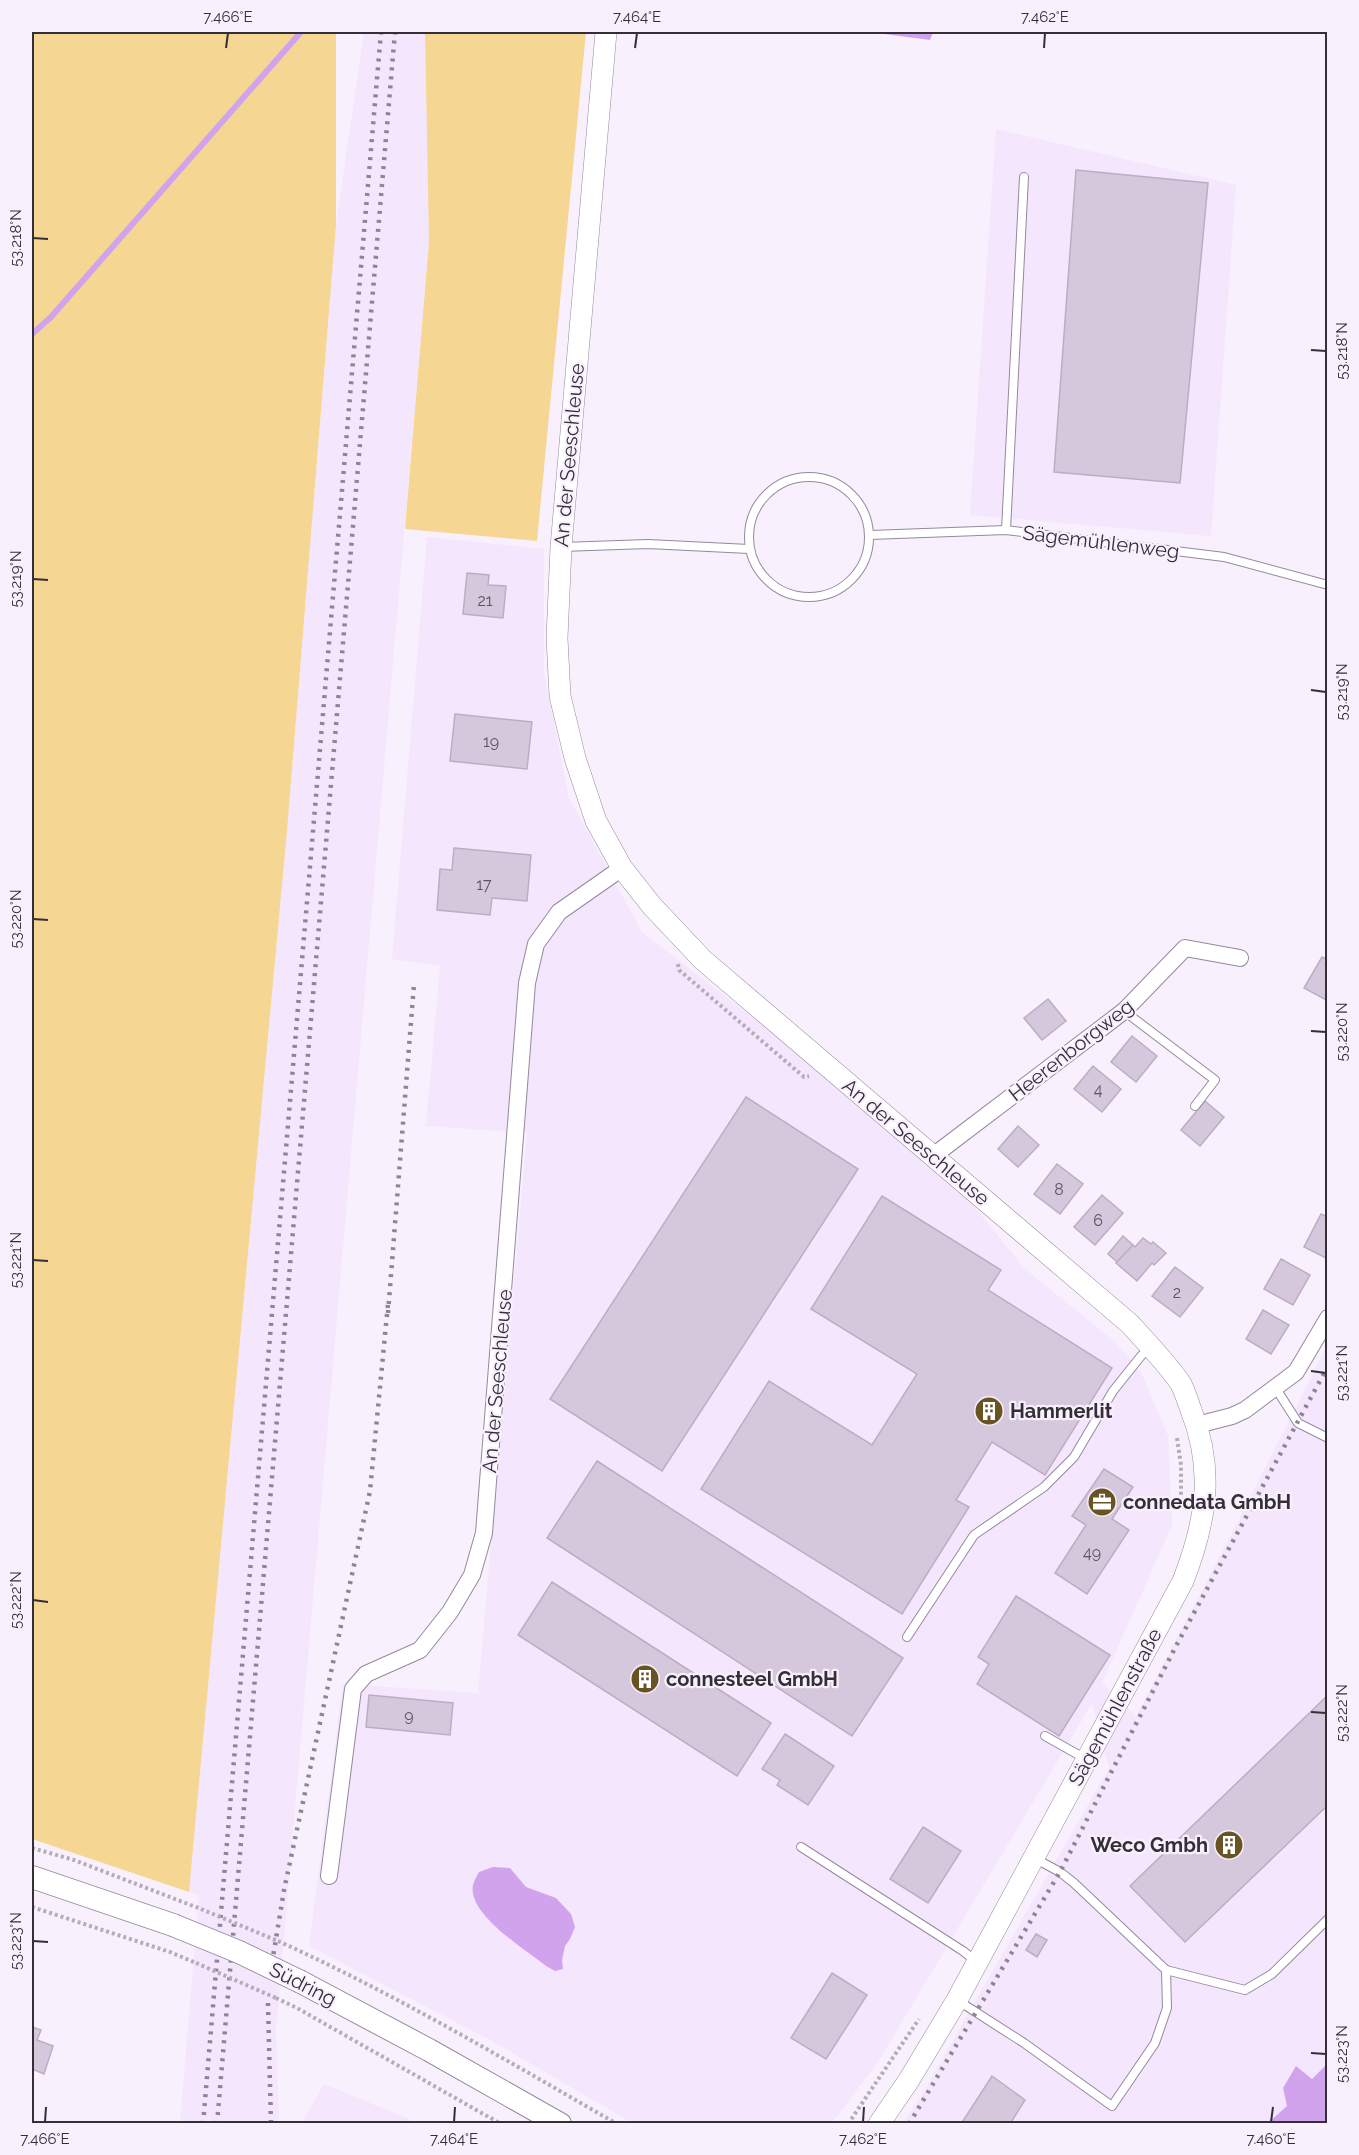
<svg xmlns="http://www.w3.org/2000/svg" width="1359" height="2155" viewBox="0 0 1359 2155" font-family="Raleway,sans-serif">
  <rect width="100%" height="100%" fill="#f8f0fd"/>
  <!-- built -->
  <g fill="#f4e6fd">
    <polygon points="364,32 425,32 429,242 276,2031 279,2123 180,2124 199,1895 189,1892 287,831 336,225"/>
    <polygon points="996,129 1236,185 1211,536 970,515"/>
    <polygon points="427,537 544,549 544,674 569,798 642,932 933,1156 1024,1268 1115,1342 1141,1372 1168,1436 1172,1525 1102,1683 1136,1716 1231,1535 1327,1346 1327,2064 1312,2079 1296,2066 1288,2106 1268,2123 903,2123 920,2098 1109,1768 1092,1703 880,2059 832,2123 632,2123 492,2041 309,1946 343,1684 478,1693 527,1133 426,1126 440,966 392,959"/>
    <polygon points="324,2084 418,2123 302,2123"/>
  </g>
  <!-- green -->
  <g fill="#f6d693">
    <polygon points="32,32 336,32 336,225 287,831 189,1892 32,1839"/>
    <polygon points="425,32 586,32 537,541 405,529 429,242"/>
  </g>
  <!-- water -->
  <g fill="#d2a3ed">
    <polygon points="869,32 933,32 930,40"/>
    <path d="M493,1867L510,1868L526,1887L556,1898L571,1914L575,1927L570,1939L565,1946L562,1960L563,1969L555,1971L546,1966C526,1950 467,1914 473,1885C474,1880 477,1876 479,1872Z"/>
    <polygon points="1327,2064 1327,2123 1268,2123 1287,2106 1283,2088 1296,2066 1312,2079"/>
  </g>
  <g fill="none" stroke-linecap="round" stroke-linejoin="round">
    <!-- stream -->
    <polyline stroke="#d2a3ed" stroke-width="6" points="32,334 51,317 301,32"/>
  </g>
  <!-- building -->
  <g fill="#d5c8dd" stroke="#bbaec3" stroke-width="1.5">
    <polygon points="1076,170 1208,183 1180,483 1054,472"/>
    <polygon points="467,573 489,575 488,585 506,586 503,618 463,614"/>
    <polygon points="455,714 532,722 527,769 450,761"/>
    <polygon points="454,848 531,855 527,901 492,898 490,915 437,910 440,869 452,870"/>
    <polygon points="1322,957 1328,960 1328,1001 1304,988"/>
    <polygon points="1048,999 1066,1021 1042,1040 1024,1018"/>
    <polygon points="1132,1036 1157,1056 1136,1082 1111,1062"/>
    <polygon points="1093,1066 1121,1089 1102,1112 1074,1089"/>
    <polygon points="746,1097 858,1169 662,1471 550,1399"/>
    <polygon points="1205,1101 1224,1117 1200,1146 1181,1130"/>
    <polygon points="1018,1126 1039,1145 1018,1167 998,1149"/>
    <polygon points="1057,1164 1083,1184 1060,1214 1034,1194"/>
    <polygon points="1102,1195 1123,1213 1095,1245 1074,1227"/>
    <polygon points="882,1196 1001,1270 988,1290 1112,1368 1045,1475 992,1442 956,1500 969,1507 902,1614 701,1489 769,1381 872,1445 917,1374 811,1309"/>
    <polygon points="1321,1214 1328,1217 1328,1259 1304,1247"/>
    <polygon points="1123,1236 1133,1245 1117,1262 1108,1254"/>
    <polygon points="1143,1238 1151,1244 1153,1242 1166,1253 1154,1265 1152,1263 1137,1281 1116,1263 1133,1245 1135,1247"/>
    <polygon points="1281,1259 1310,1275 1293,1305 1264,1289"/>
    <polygon points="1175,1267 1203,1288 1180,1317 1152,1296"/>
    <polygon points="1263,1310 1289,1325 1271,1354 1246,1339"/>
    <polygon points="597,1461 903,1658 852,1736 547,1538"/>
    <polygon points="1104,1469 1133,1487 1112,1519 1129,1530 1087,1594 1055,1573 1086,1525 1072,1516"/>
    <polygon points="552,1582 771,1723 737,1776 518,1635"/>
    <polygon points="1016,1596 1110,1655 1059,1736 977,1684 989,1664 978,1657"/>
    <polygon points="369,1695 453,1703 450,1735 366,1727"/>
    <polygon points="1328,1695 1328,1805 1185,1942 1130,1886"/>
    <polygon points="785,1734 834,1766 808,1805 777,1785 780,1780 762,1769"/>
    <polygon points="923,1827 961,1851 928,1903 890,1879"/>
    <polygon points="1036,1934 1047,1940 1037,1957 1026,1950"/>
    <polygon points="832,1973 867,1995 826,2059 791,2038"/>
    <polygon points="32,2027 41,2030 37,2040 53,2046 44,2074 32,2069"/>
    <polygon points="992,2076 1025,2100 1010,2124 961,2124"/>
  </g>
  <g fill="none" stroke-linecap="round" stroke-linejoin="round">
    <!-- service casing -->
    <g stroke="#95899d" stroke-width="10">
      <g id="service">
        <circle cx="809" cy="537" r="60"/>
        <polyline points="1006,530 1024,177"/>
        <polyline points="870,535 1006,530 1224,557 1328,585"/>
        <polyline points="561,547 648,544 749,549"/>
        <polyline points="1124,1011 1215,1080 1195,1106"/>
        <polyline points="1275,1387 1298,1423 1328,1438"/>
        <polyline points="907,1637 974,1535 1044,1487 1074,1457 1113,1391 1141,1356 1150,1348"/>
        <polyline points="1045,1736 1086,1759"/>
        <polyline points="801,1847 963,1951 977,1962"/>
        <polyline points="1166,1970 1245,1990 1272,1974 1328,1919"/>
        <polyline points="957,2000 1024,2043 1112,2106 1155,2043 1167,2008 1166,1970 1074,1883 1060,1872 1034,1858"/>
      </g>
    </g>
    <!-- minor casing -->
    <g stroke="#95899d" stroke-width="18">
      <g id="minor">
        <polyline points="933,1156 1124,1011 1185,948 1240,958"/>
        <polyline points="1197,1425 1232,1416 1245,1410 1296,1372 1328,1318"/>
        <polyline points="329,1876 353,1689 366,1674 420,1650 450,1612 472,1575 484,1533 527,983 536,944 559,912 622,868"/>
      </g>
    </g>
    <!-- tertiary casing -->
    <g stroke="#95899d" stroke-width="22">
      <path id="tertiary" d="M606,32L561,547L557,638L560,696L575,758L596,821L622,868L652,906L703,960L1130,1324C1147,1343 1167,1363 1181,1384C1185,1392 1188,1402 1191,1410C1215,1471 1206,1522 1183,1581L957,2000L909,2080L879,2124"/>
    </g>
    <!-- secondary casing -->
    <g stroke="#95899d" stroke-width="24">
      <g id="secondary">
        <polyline points="32,1877 173,1925"/>
        <polyline points="301,1982 429,2050 560,2124"/>
      </g>
    </g>
    <!-- path -->
    <g stroke="#b4adb8" stroke-width="4" stroke-dasharray="3 3" stroke-linecap="butt">
      <polyline points="678,964 679,970 804,1077 809,1076"/>
      <polyline points="1177,1438 1181,1465 1181,1505"/>
      <polyline points="32,1848 74,1860 201,1909"/>
      <polyline points="32,1907 170,1952 196,1963"/>
      <path d="M278,1941C395,1994 506,2060 617,2124"/>
      <polyline points="276,1998 297,2008 501,2124"/>
      <polyline points="848,2124 919,2019"/>
    </g>
    <!-- service -->
    <use href="#service" stroke="#fff" stroke-width="8"/>
    <!-- minor -->
    <use href="#minor" stroke="#fff" stroke-width="16"/>
    <!-- tertiary -->
    <use href="#tertiary" stroke="#fff" stroke-width="21"/>
    <!-- secondary -->
    <use href="#secondary" stroke="#fff" stroke-width="22"/>
    <!-- rail -->
    <g stroke="#8d8691" stroke-width="4.5" stroke-dasharray="3 6" stroke-linecap="butt">
      <polyline points="388,1313 414,984"/>
      <polyline points="272,1963 284,1890 370,1491 388,1304"/>
      <polyline points="268,2003 271,2124"/>
      <polyline points="203,2124 381,32"/>
      <polyline points="217,2124 395,32"/>
      <polyline points="909,2124 1060,1872 1176,1646 1328,1366"/>
    </g>
    <!-- secondary-bridge casing -->
    <g stroke="#95899d" stroke-width="24" stroke-linecap="butt">
      <polyline id="secondary-bridge" points="173,1925 239,1952 301,1982"/>
    </g>
    <!-- path-bridge -->
    <g stroke="#b4adb8" stroke-width="4" stroke-dasharray="3 3" stroke-linecap="butt">
      <polyline points="201,1909 278,1941"/>
      <polyline points="196,1963 276,1998"/>
    </g>
    <!-- secondary-bridge -->
    <use href="#secondary-bridge" stroke="#fff" stroke-width="22"/>
  </g>
  <!-- ticks -->
  <path fill="none" stroke="#342f37" stroke-width="2" d="M226,48L228,33M635,48L637,33M1044,48L1045,33M33,238L48,239M1311,350L1326,351M33,579L48,580M1311,690L1326,692M33,919L48,920M1311,1031L1326,1032M33,1260L48,1261M1311,1371L1326,1373M33,1600L48,1602M1311,1712L1326,1713M33,1941L48,1942M1311,2053L1326,2054M45,2122L46,2107M454,2122L455,2107M863,2122L864,2107M1271,2122L1273,2107"/>
  <!-- icons -->
  <defs>
    <g id="building-disc" transform="scale(1.5)"><circle r="9.5" fill="#685322" stroke="#f8f0fd"/><path d="M-4-6H4V6H1V3H-1V6H-4ZM-2.5-4.3h1.7v1.8h-1.7ZM.8-4.3h1.7v1.8H.8ZM-2.5-1h1.7V.8h-1.7ZM.8-1h1.7V.8H.8Z" fill="#fff"/></g>
    <g id="office-disc" transform="scale(1.5)"><circle r="9.5" fill="#685322" stroke="#f8f0fd"/><path d="M-6-3h4V-5.5h4V-3h4V5H-6ZM-1-4.5V-3h2v-1.5ZM-6 0V1H6V0Z" fill="#fff"/></g>
  </defs>
  <g fill-rule="evenodd">
    <use href="#building-disc" x="989" y="1411"/>
    <use href="#office-disc" x="1102" y="1502"/>
    <use href="#building-disc" x="645" y="1679"/>
    <use href="#building-disc" x="1229" y="1845"/>
  </g>
  <g text-anchor="middle" stroke-width="4.5" stroke-linejoin="round" paint-order="stroke">
    <!-- number labels -->
    <g font-size="16" fill="#5c5560">
      <text x="485" y="606">21</text>
      <text x="491" y="747">19</text>
      <text x="484" y="890">17</text>
      <text x="1098" y="1095">4</text>
      <text x="1059" y="1195">8</text>
      <text x="1098" y="1226">6</text>
      <text x="1177" y="1298">2</text>
      <text x="1092" y="1558">49</text>
      <text x="409" y="1721">9</text>
    </g>
    <!-- street labels -->
    <g font-size="20" fill="#342f37" stroke="#f8f0fd">
      <text transform="translate(569 455) rotate(-85)" y="7">An der Seeschleuse</text>
      <text transform="translate(1101 542) rotate(7)" y="7">Sägemühlenweg</text>
      <text transform="translate(1071 1050) rotate(-38)" y="7">Heerenborgweg</text>
      <text transform="translate(916 1142) rotate(40)" y="7">An der Seeschleuse</text>
      <text transform="translate(497 1381) rotate(-85)" y="7">An der Seeschleuse</text>
      <text transform="translate(1115 1707) rotate(-62)" y="7">Sägemühlenstraße</text>
      <text transform="translate(303 1984) rotate(27)" y="7">Südring</text>
    </g>
    <!-- poi labels -->
    <g font-size="20" font-weight="bold" fill="#342f37" stroke="#f8f0fd" text-anchor="start">
      <text x="1010" y="1418">Hammerlit</text>
      <text x="1123" y="1509">connedata GmbH</text>
      <text x="666" y="1686">connesteel GmbH</text>
      <text x="1208" y="1852" text-anchor="end">Weco Gmbh</text>
    </g>
  </g>
  <!-- border -->
  <rect width="1359" height="2155" fill="none" stroke="#f8f0fd" stroke-width="66"/>
  <rect x="33" y="33" width="1293" height="2089" fill="none" stroke="#342f37" stroke-width="2"/>
  <g font-size="15" text-anchor="middle" fill="#342f37">
    <text x="228" y="22">7.466°E</text>
    <text x="637" y="22">7.464°E</text>
    <text x="1045" y="22">7.462°E</text>
    <text transform="translate(16 238) rotate(-90)" y="5">53.218°N</text>
    <text transform="translate(1342 351) rotate(-90)" y="5">53.218°N</text>
    <text transform="translate(16 579) rotate(-90)" y="5">53.219°N</text>
    <text transform="translate(1342 692) rotate(-90)" y="5">53.219°N</text>
    <text transform="translate(16 919) rotate(-90)" y="5">53.220°N</text>
    <text transform="translate(1342 1032) rotate(-90)" y="5">53.220°N</text>
    <text transform="translate(16 1260) rotate(-90)" y="5">53.221°N</text>
    <text transform="translate(1342 1373) rotate(-90)" y="5">53.221°N</text>
    <text transform="translate(16 1600) rotate(-90)" y="5">53.222°N</text>
    <text transform="translate(1342 1713) rotate(-90)" y="5">53.222°N</text>
    <text transform="translate(16 1941) rotate(-90)" y="5">53.223°N</text>
    <text transform="translate(1342 2054) rotate(-90)" y="5">53.223°N</text>
    <text x="45" y="2144">7.466°E</text>
    <text x="454" y="2144">7.464°E</text>
    <text x="863" y="2144">7.462°E</text>
    <text x="1271" y="2144">7.460°E</text>
  </g>
</svg>
